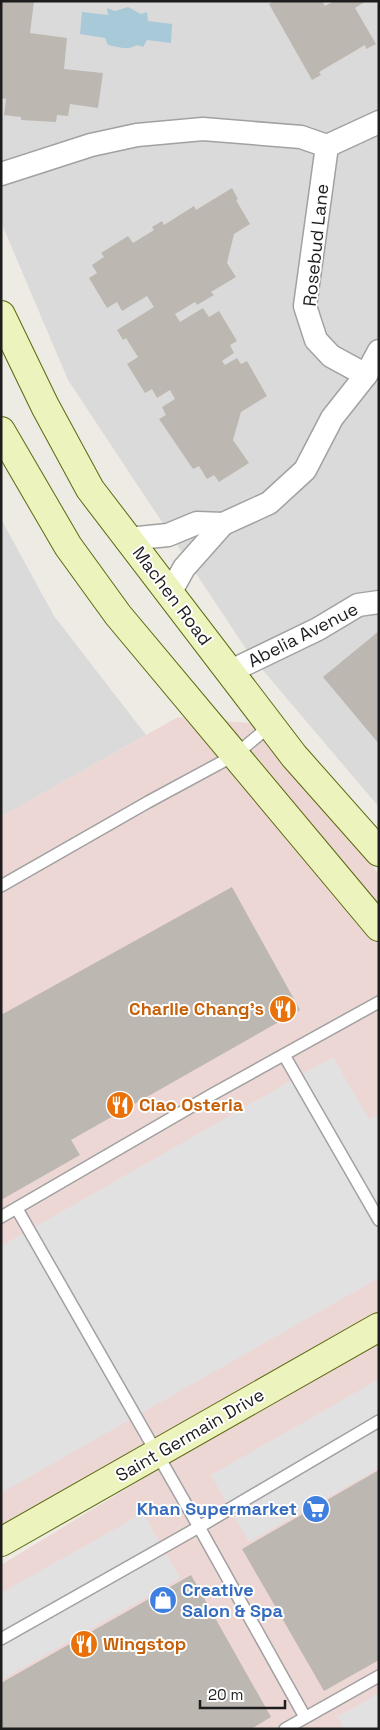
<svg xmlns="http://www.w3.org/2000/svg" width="380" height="1730" viewBox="0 0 380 1730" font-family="'Space Grotesk',sans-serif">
  <rect width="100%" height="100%" fill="#edebe4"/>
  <!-- residential -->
  <g fill="#dbdada">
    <polygon points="1,1 379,1 379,807 250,655 68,380 1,222"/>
    <polygon points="1,519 54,616 146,735 1,817"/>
  </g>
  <!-- commercial -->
  <g fill="#edd7d4">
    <polygon points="178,717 271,725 379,875 379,1327 1,1542 1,817"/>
    <polygon points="379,1335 379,1729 1,1729 1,1565"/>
  </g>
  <!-- parking -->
  <g fill="#e1e1e1">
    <polygon points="333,1057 369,1119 379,1114 379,1278 1,1493 1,1246"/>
    <polygon points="379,1379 379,1468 249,1542 211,1475"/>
    <polygon points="143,1513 180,1578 1,1680 1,1593"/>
    <polygon points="379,1693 379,1729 344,1729 337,1717"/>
  </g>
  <!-- water -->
  <path fill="#a8c9d7" d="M128,7L141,14L147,12L148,21L172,24L171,43L147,40L143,47L137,45C126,51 119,47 108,45L105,38L80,34L82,12L108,15L107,8L115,11Z"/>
  <!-- building -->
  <g fill="#bdb7b1">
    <polygon points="1,1 34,1 30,33 67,38 64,69 103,73 98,108 70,104 68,116 57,115 56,122 21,120 21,117 4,115 6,99 1,98"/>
    <polygon points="275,1 322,1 325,6 334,1 366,1 355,8 376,44 366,49 365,45 319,72 321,75 312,80 269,4"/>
    <polygon points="232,188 238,199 236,200 250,224 234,234 227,263 236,277 211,292 214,295 197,305 195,302 175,314 180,322 203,308 209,317 219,311 237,341 230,345 234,353 222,361 225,365 237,358 241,364 247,361 267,396 241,412 233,440 249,463 219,482 214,475 207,479 199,466 193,469 159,419 166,415 162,407 175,399 170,390 157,398 152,389 145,393 127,364 138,357 126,338 123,340 117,330 154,307 147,296 122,311 117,302 107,308 89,278 97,273 92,265 104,257 101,253 128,236 133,243 154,230 152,227 162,221 164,225 194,206 196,210"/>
    <polygon points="379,631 379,744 323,677"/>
    <polygon points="232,887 300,1010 71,1140 80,1155 1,1200 1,1015"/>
    <polygon points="379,1470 379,1660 324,1691 242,1549"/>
    <polygon points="191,1575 271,1717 251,1729 1,1729 1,1683"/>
  </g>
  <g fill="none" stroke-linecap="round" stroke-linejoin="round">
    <!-- lane casing -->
    <g stroke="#a1a1a1" stroke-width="14">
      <g id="lane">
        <polyline points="1,886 148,802 235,755 271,725"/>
        <polyline points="284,1055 379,1220"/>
        <polyline points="17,1209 199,1527 305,1717"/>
        <polyline points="1,1217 213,1094 379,1002"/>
        <polyline points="1,1639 199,1527 379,1421"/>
        <polyline points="285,1729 379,1676"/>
      </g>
    </g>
    <!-- street casing -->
    <g stroke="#a1a1a1" stroke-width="25">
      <g id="street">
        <polyline points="327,146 305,306 316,340 331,356 366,375"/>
        <polyline points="1,174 91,145 137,135 203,129 301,137 327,146 379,122"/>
        <polyline points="128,539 168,535 197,523 223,524"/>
        <polyline points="170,593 184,568 223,524 269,503 305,470 332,418 366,375 379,351"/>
        <polyline points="229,672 318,629 358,605 379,602"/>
      </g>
    </g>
    <!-- secondary casing -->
    <g stroke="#5a6a0e" stroke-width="30">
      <g id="secondary">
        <polyline points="1,315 45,406 90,489 294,756 379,852"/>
        <polyline points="1,431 68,546 118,615 379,927"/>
        <polyline points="1,1542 379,1327"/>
      </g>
    </g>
    <!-- lane -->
    <use href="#lane" stroke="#fff" stroke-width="11"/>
    <!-- street -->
    <use href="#street" stroke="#fff" stroke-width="22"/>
    <!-- secondary -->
    <use href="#secondary" stroke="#edf3bc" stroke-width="28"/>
  </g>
  <!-- icons -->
  <defs>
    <g id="restaurant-disc" transform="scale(1.4375)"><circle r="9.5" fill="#e8710a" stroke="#fff"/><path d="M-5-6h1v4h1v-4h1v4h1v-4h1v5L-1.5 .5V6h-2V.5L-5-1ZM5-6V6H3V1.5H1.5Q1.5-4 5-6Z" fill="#fff"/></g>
    <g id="supermarket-disc" transform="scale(1.4375)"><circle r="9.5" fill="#3f7fe0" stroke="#fff"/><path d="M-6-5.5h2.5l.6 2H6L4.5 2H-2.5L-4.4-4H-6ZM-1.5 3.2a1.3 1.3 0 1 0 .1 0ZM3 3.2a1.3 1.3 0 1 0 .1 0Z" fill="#fff"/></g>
    <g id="shop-disc" transform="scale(1.4375)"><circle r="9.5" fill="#3f7fe0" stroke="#fff"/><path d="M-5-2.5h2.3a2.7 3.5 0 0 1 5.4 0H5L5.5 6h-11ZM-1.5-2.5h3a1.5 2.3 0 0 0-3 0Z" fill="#fff"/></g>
  </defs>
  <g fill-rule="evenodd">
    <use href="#restaurant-disc" x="283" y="1009"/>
    <use href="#restaurant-disc" x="120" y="1105"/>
    <use href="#supermarket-disc" x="316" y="1509"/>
    <use href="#shop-disc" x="163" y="1600"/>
    <use href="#restaurant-disc" x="84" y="1644"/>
  </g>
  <g text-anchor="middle" stroke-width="4" stroke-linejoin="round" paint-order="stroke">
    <!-- street labels -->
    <g font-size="18" fill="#1d1d1d" stroke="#fff">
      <text transform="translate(316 245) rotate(-84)" y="6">Rosebud Lane</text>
      <text transform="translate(172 596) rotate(53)" y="6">Machen Road</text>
      <text transform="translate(303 635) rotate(-27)" y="6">Abelia Avenue</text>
      <text transform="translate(190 1435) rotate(-30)" y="6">Saint Germain Drive</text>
    </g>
    <!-- food labels -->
    <g font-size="18" font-weight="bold" fill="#c56008" stroke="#fff" text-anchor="start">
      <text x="264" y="1015" text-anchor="end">Charlie Chang's</text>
      <text x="139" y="1111">Ciao Osteria</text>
      <text x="103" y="1650">Wingstop</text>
    </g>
    <!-- shop labels -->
    <g font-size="18" font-weight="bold" fill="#366cbe" stroke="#fff" text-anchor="end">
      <text x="297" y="1515">Khan Supermarket</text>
      <text x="182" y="1596" text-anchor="start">Creative<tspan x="182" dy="21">Salon &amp; Spa</tspan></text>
    </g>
  </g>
  <!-- border -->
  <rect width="380" height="1730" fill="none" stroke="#1d1d1d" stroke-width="5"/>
  <!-- scale -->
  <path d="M200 1700v8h85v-8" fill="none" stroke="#1d1d1d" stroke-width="2.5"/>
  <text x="208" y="1700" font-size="15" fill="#1d1d1d" stroke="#ffffff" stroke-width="4" paint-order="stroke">20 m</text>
</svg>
